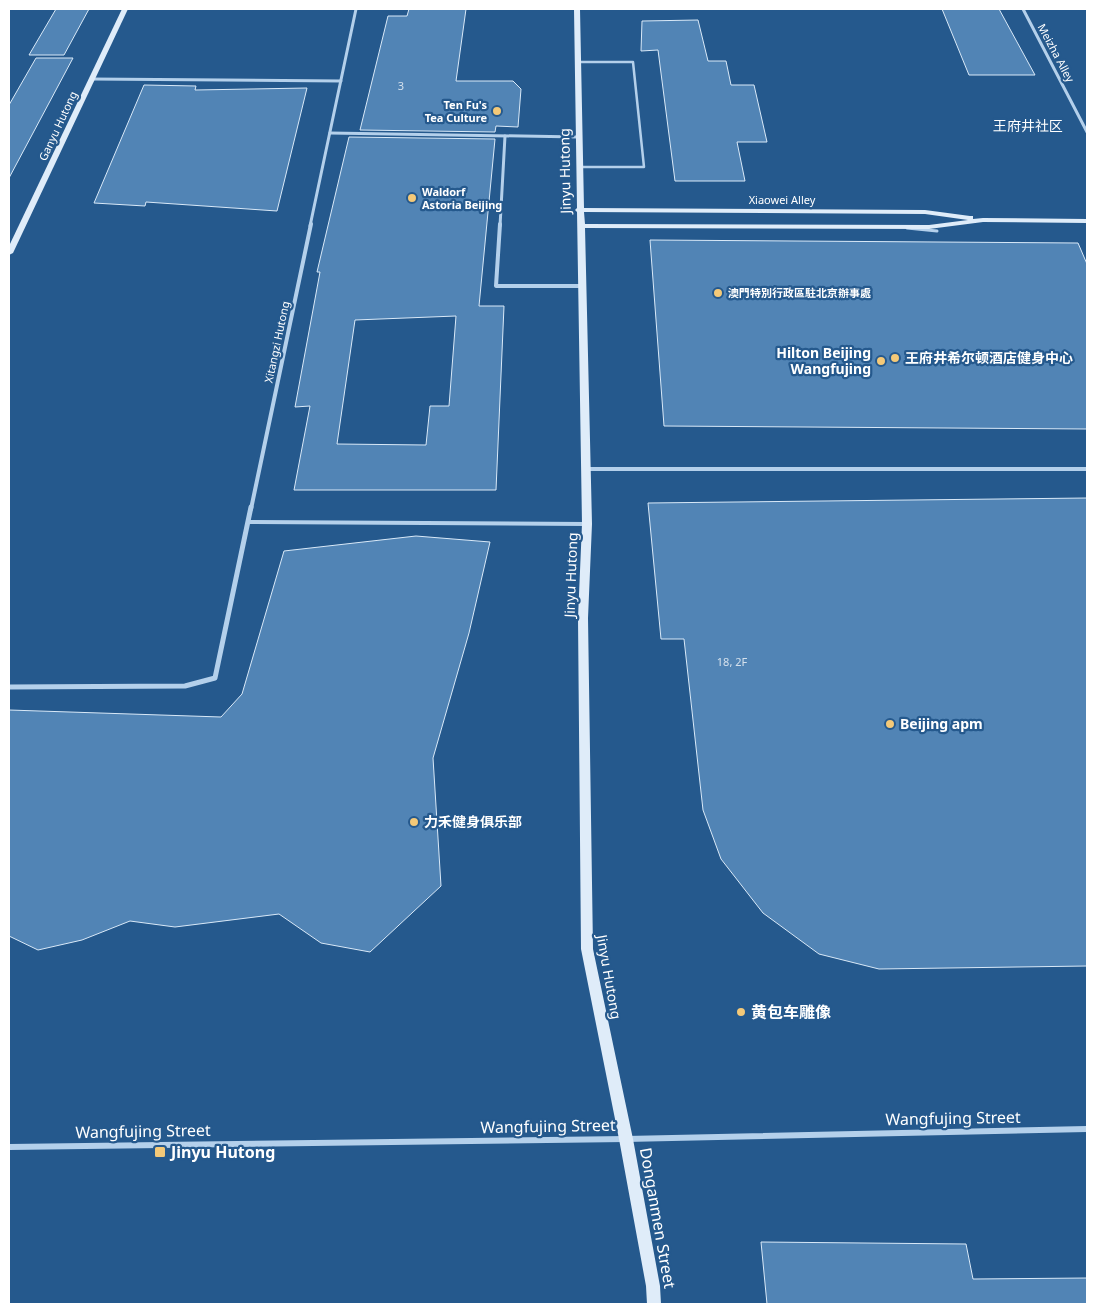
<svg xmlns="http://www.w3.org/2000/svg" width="1096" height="1313" viewBox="0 0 1096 1313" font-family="'Noto Sans','Noto Sans SC',sans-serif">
  <rect width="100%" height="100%" fill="#25598d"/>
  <!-- building -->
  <g fill="#5184b5" stroke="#d9e9f8" fill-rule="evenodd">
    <polygon points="56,9 89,9 64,55 29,55"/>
    <polygon points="409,9 466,9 456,81 513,81 521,89 518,127 496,126 495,132 360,130 388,16 407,16"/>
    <polygon points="942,9 999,9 1035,75 969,75"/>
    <polygon points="698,20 708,61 726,61 731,85 754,85 767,142 737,142 745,181 675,181 658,50 641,51 642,21"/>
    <polygon points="36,58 73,58 9,178 9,105"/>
    <polygon points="144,85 196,86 195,90 307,88 277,211 146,202 145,206 94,203"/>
    <path d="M349,137L495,139L479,306H504L496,490H294L310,406L295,407L320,272H317ZM456,316L449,406H430L426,445L337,444L355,320Z"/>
    <polygon points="650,240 1078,243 1087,264 1087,429 664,426"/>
    <polygon points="1087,498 1087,966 879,969 819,954 763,913 721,859 703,810 684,639 661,639 648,503"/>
    <polygon points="416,536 490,542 469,633 433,758 441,886 370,952 321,943 279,914 175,927 130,921 82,940 38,950 9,936 9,710 221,717 242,694 284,551"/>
    <polygon points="761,1242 966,1244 973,1279 1087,1278 1087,1304 767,1304"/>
  </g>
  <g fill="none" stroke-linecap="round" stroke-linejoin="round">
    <!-- lane-far2 -->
    <polyline stroke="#b4d0eb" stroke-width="2.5" points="577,62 633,62 644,167 579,167"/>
    <!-- lane-far1 -->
    <polyline stroke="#b4d0eb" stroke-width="3" points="907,228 937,231"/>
    <!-- lane -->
    <polyline stroke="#b4d0eb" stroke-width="4" points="248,522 586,524"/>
    <!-- street-far3 -->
    <g stroke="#b4d0eb" stroke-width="3">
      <polyline points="1023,9 1087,132"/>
      <polyline points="91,79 341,81"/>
      <polyline points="330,133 578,137"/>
      <polyline points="310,226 356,9"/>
      <polyline points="500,226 505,136"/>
    </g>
    <!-- street-far2 -->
    <g stroke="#b4d0eb" stroke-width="4">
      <polyline points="500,224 496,286 582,286"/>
      <polyline points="586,469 1087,469"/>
      <polyline points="251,509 311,224"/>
    </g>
    <!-- street-far1 -->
    <polyline stroke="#b4d0eb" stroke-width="5" points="9,687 185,686 215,678 251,507"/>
    <!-- street -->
    <polyline stroke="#b4d0eb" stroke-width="6" points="9,1147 626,1139 1087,1129"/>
    <!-- secondary -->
    <g fill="#dfecf9" fill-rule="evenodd">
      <polygon points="122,9 128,9 13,253 9,255 9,246"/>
      <path d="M574,9H580L584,208L925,210L970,216H973V219L983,218L1087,219V223L983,222L929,229L585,228L592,524L588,618L593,949L633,1139L660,1286L661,1304H647L646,1286L619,1139L581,949L578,618L582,524L577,212L575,210L577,208ZM584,212L925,214L968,220L929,225L585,224Z"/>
    </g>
  </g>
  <!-- markers -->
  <g fill="#f4c978" stroke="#25598d" stroke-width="2">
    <circle cx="497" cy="111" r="5"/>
    <circle cx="412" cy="198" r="5"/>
    <circle cx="718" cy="293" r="5"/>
    <circle cx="895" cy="358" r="5"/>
    <circle cx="881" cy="361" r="5"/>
    <circle cx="890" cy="724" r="5"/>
    <circle cx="414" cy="822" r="5"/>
    <circle cx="741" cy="1012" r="5"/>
    <rect x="154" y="1146" width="12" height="12" rx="2.5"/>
  </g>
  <g text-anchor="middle" stroke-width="4.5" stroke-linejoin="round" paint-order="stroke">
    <!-- far-street labels -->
    <g font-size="11" fill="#fff" stroke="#25598d">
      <text transform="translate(1056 53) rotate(62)" y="4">Meizha Alley</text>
      <text transform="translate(58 126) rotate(-65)" y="4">Ganyu Hutong</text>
      <text x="782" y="204">Xiaowei Alley</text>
      <text transform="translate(277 342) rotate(-78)" y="4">Xitangzi Hutong</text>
    </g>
    <!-- number labels -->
    <g font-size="11" fill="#d4e0ec">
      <text x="401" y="90">3</text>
      <text x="732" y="666">18, 2F</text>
    </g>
    <!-- far-poi labels -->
    <g font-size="11" font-weight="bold" fill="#fff" stroke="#25598d" text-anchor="start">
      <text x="487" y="109" text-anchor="end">Ten Fu's<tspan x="487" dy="13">Tea Culture</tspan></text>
      <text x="422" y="196">Waldorf<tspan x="422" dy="13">Astoria Beijing</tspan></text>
      <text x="728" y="297">澳門特別行政區駐北京辦事處</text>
    </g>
    <!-- far-quarter labels -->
    <g font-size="14" fill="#fff" stroke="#25598d">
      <text x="1028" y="131">王府井社区</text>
    </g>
    <!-- street labels -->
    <g font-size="14" fill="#fff" stroke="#25598d">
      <text transform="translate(565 171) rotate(-91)" y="5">Jinyu Hutong</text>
      <text transform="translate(571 575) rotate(-88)" y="5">Jinyu Hutong</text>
      <text transform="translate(609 977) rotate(80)" y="5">Jinyu Hutong</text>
    </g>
    <!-- poi labels -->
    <g font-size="14" font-weight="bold" fill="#fff" stroke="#25598d" text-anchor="start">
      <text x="871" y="358" text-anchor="end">Hilton Beijing<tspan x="871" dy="16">Wangfujing</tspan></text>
      <text x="905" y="363">王府井希尔顿酒店健身中心</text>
      <text x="900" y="729">Beijing apm</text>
      <text x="424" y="827">力禾健身俱乐部</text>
    </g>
    <!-- near-poi labels -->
    <g font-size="16" font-weight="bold" fill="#fff" stroke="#25598d" text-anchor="start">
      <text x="751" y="1018">黄包车雕像</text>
      <text x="171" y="1158">Jinyu Hutong</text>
    </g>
    <!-- near-street labels -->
    <g font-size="16" fill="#fff" stroke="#25598d">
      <text transform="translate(953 1118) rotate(-1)" y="6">Wangfujing Street</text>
      <text transform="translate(548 1126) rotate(-1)" y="6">Wangfujing Street</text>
      <text transform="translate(143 1131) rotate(-1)" y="6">Wangfujing Street</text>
      <text transform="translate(658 1218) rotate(80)" y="6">Donganmen Street</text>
    </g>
  </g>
  <!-- border -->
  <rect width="1096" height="1313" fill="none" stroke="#ffffff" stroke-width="20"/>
</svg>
